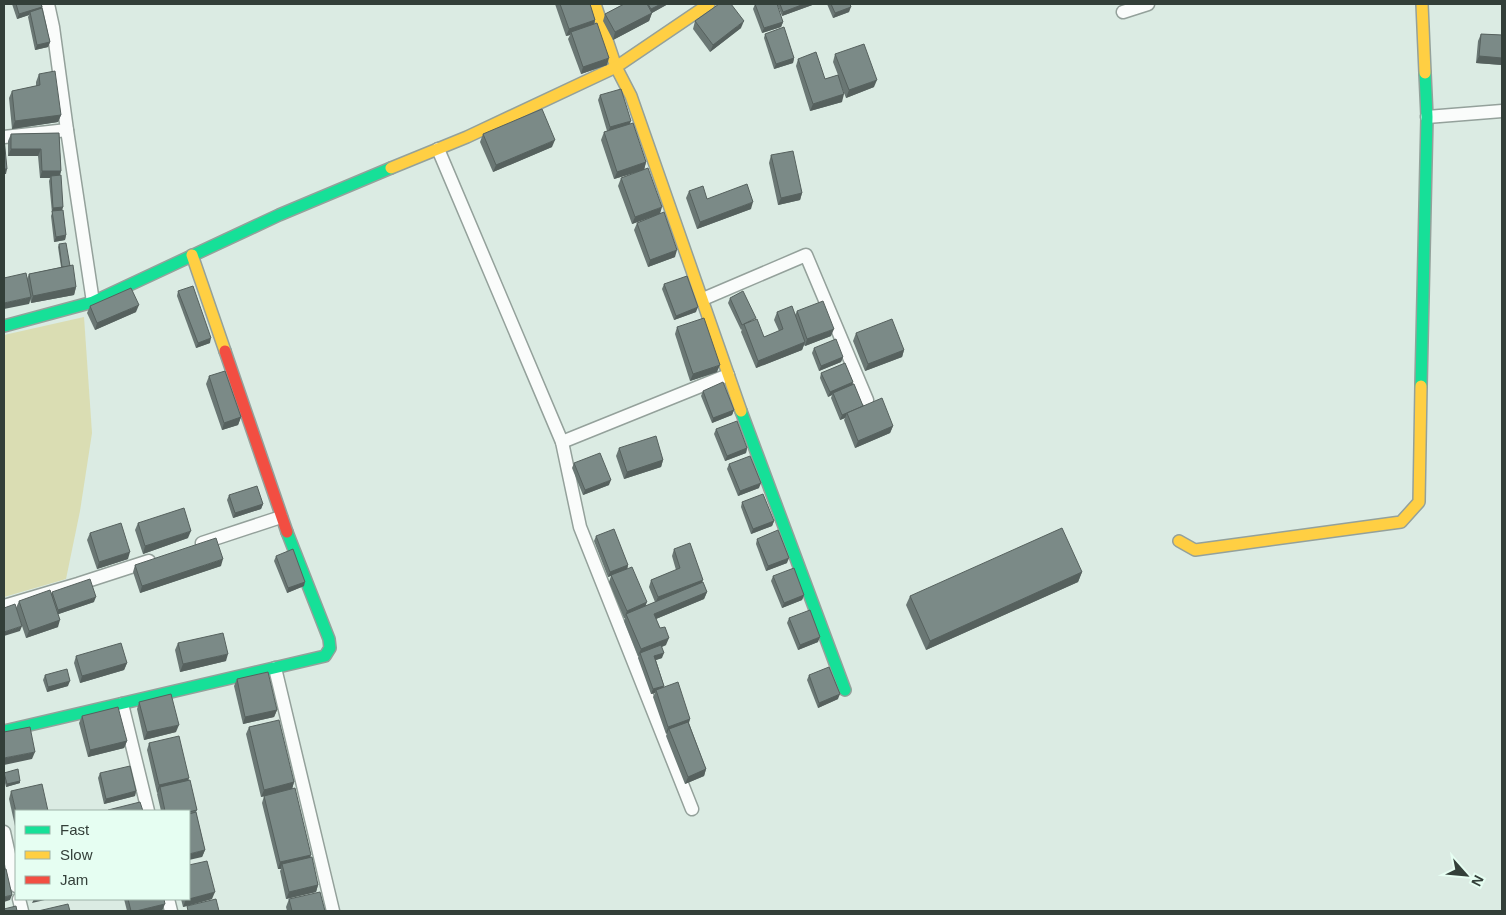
<svg xmlns="http://www.w3.org/2000/svg" width="1506" height="915" viewBox="0 0 1506 915" font-family="Helvetica,sans-serif">
  <rect width="100%" height="100%" fill="#dbebe3"/>
  <!-- green -->
  <polygon fill="#daddb3" points="84,317 92,433 80,511 66,579 4,597 4,335"/>
  <g fill="none" stroke-linecap="round" stroke-linejoin="round">
    <!-- street casing -->
    <g stroke="#94a19b" stroke-width="15">
      <g id="street">
        <polyline points="48,4 53,27 67,130 93,302"/>
        <polyline points="1123,12 1148,4"/>
        <polyline points="1427,117 1502,111"/>
        <polyline points="4,137 67,130"/>
        <polyline points="438,149 562,442 580,527 692,809"/>
        <polyline points="703,299 806,255 867,400"/>
        <polyline points="562,442 728,375"/>
        <polyline points="202,543 281,517"/>
        <polyline points="4,606 78,584 149,561"/>
        <polyline points="275,668 333,911"/>
        <polyline points="122,704 148,811"/>
        <polyline points="4,832 16,886"/>
        <polyline points="19,899 22,911"/>
        <polyline points="168,899 171,911"/>
      </g>
    </g>
    <!-- fast casing -->
    <g stroke="#94a19b" stroke-width="14">
      <g id="fast">
        <polyline points="4,326 93,302 279,215 391,168"/>
        <polyline points="1421,386 1427,117 1425,73"/>
        <polyline points="741,411 845,690"/>
        <polyline points="4,731 325,656 330,648 329,639 287,532"/>
      </g>
    </g>
    <!-- slow casing -->
    <g stroke="#94a19b" stroke-width="14">
      <g id="slow">
        <polyline points="595,4 616,67 631,96 741,411"/>
        <polyline points="1422,4 1425,73"/>
        <polyline points="391,168 467,137 616,67 709,4"/>
        <polyline points="192,255 225,351"/>
        <polyline points="1179,541 1195,550 1401,522 1419,502 1421,386"/>
      </g>
    </g>
    <!-- jam casing -->
    <g stroke="#94a19b" stroke-width="14">
      <polyline id="jam" points="225,351 287,532"/>
    </g>
    <!-- street -->
    <use href="#street" stroke="#fafcfb" stroke-width="12"/>
    <!-- fast -->
    <use href="#fast" stroke="#16e098" stroke-width="11"/>
    <!-- slow -->
    <use href="#slow" stroke="#ffcf43" stroke-width="11"/>
    <!-- jam -->
    <use href="#jam" stroke="#f24e42" stroke-width="11"/>
  </g>
  <!-- wall -->
  <g fill="#6a7774">
    <polygon points="12,4 41,4 42,7 42,9 50,42 48,47 35,50 28,17 29,15 17,19"/>
    <polygon points="555,4 590,4 595,20 594,24 607,65 581,74 568,39 570,35 566,36"/>
    <polygon points="624,4 668,4 652,13 649,21 613,40 603,21 605,14"/>
    <polygon points="755,4 783,22 781,27 762,33 753,9"/>
    <polygon points="777,4 815,4 782,16"/>
    <polygon points="827,4 850,4 849,12 833,18"/>
    <polygon points="695,21 741,28 710,52 693,29"/>
    <polygon points="765,34 794,58 793,63 774,69 764,38"/>
    <polygon points="1481,34 1502,35 1502,65 1476,63 1478,41"/>
    <polygon points="835,54 874,87 846,98 841,85 842,102 810,111 796,66 798,59 825,79 838,75 833,62"/>
    <polygon points="39,74 61,115 58,122 12,129 9,98 12,91 36,86 36,82"/>
    <polygon points="600,95 630,124 646,162 644,170 614,179 601,140 604,132 607,131 598,100"/>
    <polygon points="59,133 61,171 60,175 63,207 62,210 66,235 65,240 54,242 51,216 52,213 49,181 50,178 40,178 38,156 8,156 8,141 11,134"/>
    <polygon points="483,134 552,147 493,172 480,142"/>
    <polygon points="771,155 802,193 800,200 778,205 769,163"/>
    <polygon points="621,178 660,214 675,257 648,267 634,230 637,223 656,215 632,224 618,186"/>
    <polygon points="689,191 707,199 751,209 697,229 686,198"/>
    <polygon points="59,244 70,266 76,287 74,295 31,303 30,299 29,304 27,279 29,274 61,267 58,247"/>
    <polygon points="664,284 696,312 674,320 662,289"/>
    <polygon points="178,291 210,343 196,348 177,296"/>
    <polygon points="730,298 764,337 779,331 774,320 777,312 795,315 797,311 831,336 805,346 804,345 802,350 756,368 741,332 742,329 741,330 728,303"/>
    <polygon points="90,306 136,312 95,330 87,313"/>
    <polygon points="677,327 717,372 690,381 675,334"/>
    <polygon points="856,333 904,350 902,357 865,371 853,341"/>
    <polygon points="814,348 843,357 841,362 819,371 812,353"/>
    <polygon points="821,373 852,385 863,406 893,426 890,433 855,448 844,420 845,418 840,420 831,398 832,395 828,397 820,378"/>
    <polygon points="209,376 241,417 238,425 222,430 206,384"/>
    <polygon points="703,391 734,410 732,415 712,423 701,396"/>
    <polygon points="716,429 747,448 746,453 725,461 714,434"/>
    <polygon points="619,448 663,460 661,467 624,479 616,456"/>
    <polygon points="574,463 609,485 583,495 572,468"/>
    <polygon points="729,464 759,488 738,496 727,469"/>
    <polygon points="229,495 263,504 261,509 233,518 227,500"/>
    <polygon points="742,502 774,521 772,526 751,534 741,507"/>
    <polygon points="138,523 188,538 143,554 135,530"/>
    <polygon points="90,533 128,559 97,569 87,540"/>
    <polygon points="596,536 628,565 627,569 646,606 655,602 649,587 651,580 676,570 672,556 674,549 702,582 707,592 704,599 656,619 666,645 662,647 662,658 656,660 664,686 663,687 690,719 689,723 706,769 704,776 685,784 666,736 667,733 666,734 653,697 655,693 651,694 638,658 639,656 638,656 624,621 625,618 624,618 609,582 611,576 608,577 594,541"/>
    <polygon points="757,539 787,563 766,571 756,544"/>
    <polygon points="276,556 304,586 287,593 274,561"/>
    <polygon points="135,565 221,566 140,593 133,572"/>
    <polygon points="1082,572 1078,582 926,650 906,605 910,596"/>
    <polygon points="773,576 804,595 802,600 782,608 771,581"/>
    <polygon points="52,592 94,602 58,614 58,627 26,638 16,608 19,601 51,594"/>
    <polygon points="789,618 818,642 798,650 787,623"/>
    <polygon points="178,643 226,661 180,672 175,650"/>
    <polygon points="76,656 127,663 124,670 80,683 74,663"/>
    <polygon points="45,675 68,686 47,692 43,680"/>
    <polygon points="809,675 838,699 818,708 807,680"/>
    <polygon points="237,679 277,710 274,717 243,724 234,686"/>
    <polygon points="139,702 176,732 144,740 137,709"/>
    <polygon points="82,716 127,741 124,748 88,757 79,723"/>
    <polygon points="249,727 294,782 292,789 318,885 316,892 286,899 280,871 281,869 278,869 262,803 264,796 261,797 246,734"/>
    <polygon points="149,743 189,780 197,810 196,812 205,850 202,857 189,811 161,811 157,794 158,792 157,793 147,750"/>
    <polygon points="4,773 20,781 20,783 6,787 4,779"/>
    <polygon points="100,773 136,791 135,796 104,804 98,778"/>
    <polygon points="11,791 16,811 16,826 15,826 9,799"/>
    <polygon points="124,899 164,899 162,911 127,911"/>
    <polygon points="181,899 212,899 183,907"/>
    <polygon points="289,899 325,911 287,911 286,907"/>
  </g>
  <!-- shaded-wall -->
  <g fill="#56615e">
    <polygon points="661,4 668,4 650,14 651,9"/>
    <polygon points="804,4 815,4 782,16 783,12"/>
    <polygon points="42,7 41,11 30,12 29,15 17,19 19,14"/>
    <polygon points="851,7 849,12 833,18 835,13"/>
    <polygon points="652,13 649,21 613,40 615,32"/>
    <polygon points="595,20 593,28 571,32 570,35 566,36 569,29"/>
    <polygon points="744,21 741,28 710,52 713,45"/>
    <polygon points="783,22 781,27 762,33 764,28"/>
    <polygon points="50,42 48,47 35,50 37,45"/>
    <polygon points="1479,56 1502,58 1502,65 1476,63"/>
    <polygon points="609,58 607,65 581,74 583,67"/>
    <polygon points="794,58 793,63 774,69 776,64"/>
    <polygon points="877,80 874,87 846,98 849,90"/>
    <polygon points="844,94 842,102 810,111 813,104"/>
    <polygon points="61,115 58,122 12,129 15,121"/>
    <polygon points="631,121 629,126 608,132 610,127"/>
    <polygon points="555,140 552,147 493,172 496,165"/>
    <polygon points="11,149 41,149 38,156 8,156"/>
    <polygon points="646,162 644,170 614,179 617,172"/>
    <polygon points="4,169 7,169 6,174 4,174"/>
    <polygon points="42,171 61,171 59,178 51,176 50,178 40,178"/>
    <polygon points="802,193 800,200 778,205 781,198"/>
    <polygon points="753,202 751,209 697,229 700,222"/>
    <polygon points="63,207 61,212 52,211 51,213 53,208"/>
    <polygon points="662,207 660,214 632,224 635,217"/>
    <polygon points="66,235 65,240 54,242 56,237"/>
    <polygon points="677,250 675,257 648,267 650,260"/>
    <polygon points="76,287 74,295 31,303 33,296"/>
    <polygon points="31,297 29,304 4,309 4,303"/>
    <polygon points="139,305 136,312 95,330 97,323"/>
    <polygon points="698,307 696,312 674,320 676,316"/>
    <polygon points="834,329 831,336 805,346 807,339"/>
    <polygon points="211,338 210,343 196,348 198,343"/>
    <polygon points="805,342 802,350 756,368 758,361"/>
    <polygon points="904,350 902,357 865,371 868,364"/>
    <polygon points="843,357 841,362 819,371 821,366"/>
    <polygon points="720,365 717,372 690,381 693,374"/>
    <polygon points="853,382 852,387 833,393 832,395 828,397 830,392"/>
    <polygon points="734,410 732,415 712,423 713,418"/>
    <polygon points="847,413 845,418 840,420 842,415"/>
    <polygon points="241,417 238,425 222,430 224,423"/>
    <polygon points="893,426 890,433 855,448 858,441"/>
    <polygon points="747,448 746,453 725,461 727,456"/>
    <polygon points="663,460 661,467 624,479 627,472"/>
    <polygon points="611,480 609,485 583,495 585,490"/>
    <polygon points="761,483 759,488 738,496 740,491"/>
    <polygon points="263,504 261,509 233,518 235,513"/>
    <polygon points="774,521 772,526 751,534 753,529"/>
    <polygon points="191,531 188,538 143,554 145,546"/>
    <polygon points="130,552 128,559 97,569 99,562"/>
    <polygon points="789,558 787,563 766,571 768,566"/>
    <polygon points="223,559 221,566 140,593 142,586"/>
    <polygon points="628,565 627,570 608,577 610,572"/>
    <polygon points="1082,572 1078,582 926,650 930,641"/>
    <polygon points="703,580 701,587 655,604 658,597"/>
    <polygon points="305,582 304,586 287,593 288,588"/>
    <polygon points="707,592 704,599 651,621 654,614"/>
    <polygon points="804,595 802,600 782,608 784,603"/>
    <polygon points="96,597 94,602 56,615 58,610"/>
    <polygon points="647,602 644,610 626,614 624,618 627,611"/>
    <polygon points="60,620 58,627 26,638 29,631"/>
    <polygon points="22,626 20,631 4,636 4,632"/>
    <polygon points="820,637 818,642 798,650 800,645"/>
    <polygon points="669,638 666,645 641,655 640,653 638,656 641,649"/>
    <polygon points="664,653 662,658 653,661 654,656"/>
    <polygon points="228,654 226,661 180,672 183,664"/>
    <polygon points="127,663 124,670 80,683 82,676"/>
    <polygon points="70,681 68,686 47,692 48,687"/>
    <polygon points="664,686 662,690 656,690 655,693 651,694 653,689"/>
    <polygon points="840,694 838,699 818,708 819,703"/>
    <polygon points="277,710 274,717 243,724 245,717"/>
    <polygon points="690,719 687,727 669,729 667,733 666,734 668,727"/>
    <polygon points="179,725 176,732 144,740 147,732"/>
    <polygon points="127,741 124,748 88,757 90,750"/>
    <polygon points="35,752 32,759 4,765 4,758"/>
    <polygon points="706,769 704,776 685,784 688,777"/>
    <polygon points="189,778 187,785 160,787 158,792 157,793 159,785"/>
    <polygon points="20,781 20,783 6,787 7,784"/>
    <polygon points="294,782 292,789 261,797 264,790"/>
    <polygon points="136,791 135,796 104,804 106,799"/>
    <polygon points="205,850 202,857 189,860 189,854"/>
    <polygon points="311,855 309,862 282,864 281,869 278,869 280,862"/>
    <polygon points="318,885 316,892 286,899 289,892"/>
    <polygon points="215,892 212,899 183,907 186,899"/>
    <polygon points="12,895 10,900 4,902 4,897"/>
    <polygon points="34,899 49,899 32,903"/>
    <polygon points="165,904 162,911 136,911"/>
  </g>
  <!-- building -->
  <g fill="#7b8a87" stroke="#56615e">
    <polygon points="16,4 41,4 42,7 19,14"/>
    <polygon points="560,4 590,4 595,20 569,29"/>
    <polygon points="624,4 647,4 652,13 615,32 605,14"/>
    <polygon points="648,4 661,4 651,9"/>
    <polygon points="719,4 731,4 744,21 713,45 695,21"/>
    <polygon points="755,4 777,4 783,22 764,28"/>
    <polygon points="780,4 804,4 783,12"/>
    <polygon points="831,4 850,4 851,7 835,13"/>
    <polygon points="42,8 50,42 37,45 30,12"/>
    <polygon points="597,23 609,58 583,67 571,32"/>
    <polygon points="784,27 794,58 776,64 765,34"/>
    <polygon points="1481,34 1502,35 1502,58 1479,56"/>
    <polygon points="864,44 877,80 849,90 835,54"/>
    <polygon points="816,52 825,79 838,75 844,94 813,104 798,59"/>
    <polygon points="55,71 61,115 15,121 12,91 40,85 39,74"/>
    <polygon points="621,89 631,121 610,127 600,95"/>
    <polygon points="542,109 555,140 496,165 483,134"/>
    <polygon points="633,123 646,162 617,172 604,132"/>
    <polygon points="59,133 61,171 42,171 41,149 11,149 11,134"/>
    <polygon points="4,138 7,169 4,169"/>
    <polygon points="793,151 802,193 781,198 771,155"/>
    <polygon points="648,168 662,207 635,217 621,178"/>
    <polygon points="61,175 63,207 53,208 51,176"/>
    <polygon points="747,184 753,202 700,222 689,191 703,186 707,199"/>
    <polygon points="63,210 66,235 56,237 52,211"/>
    <polygon points="664,212 677,250 650,260 637,223"/>
    <polygon points="66,243 70,266 62,267 59,244"/>
    <polygon points="73,265 76,287 33,296 29,274"/>
    <polygon points="26,273 31,297 4,303 4,278"/>
    <polygon points="687,276 698,307 676,316 664,284"/>
    <polygon points="193,286 211,338 198,343 178,291"/>
    <polygon points="131,288 139,305 97,323 90,306"/>
    <polygon points="743,291 756,318 742,325 730,298"/>
    <polygon points="823,301 834,329 807,339 797,311"/>
    <polygon points="792,306 805,342 758,361 744,324 757,319 764,337 783,329 777,312"/>
    <polygon points="704,318 720,365 693,374 677,327"/>
    <polygon points="892,319 904,350 868,364 856,333"/>
    <polygon points="836,339 843,357 821,366 814,348"/>
    <polygon points="845,363 853,382 830,392 821,373"/>
    <polygon points="225,371 241,417 224,423 209,376"/>
    <polygon points="723,382 734,410 713,418 703,391"/>
    <polygon points="854,384 863,406 842,415 833,393"/>
    <polygon points="882,398 893,426 858,441 847,413"/>
    <polygon points="737,421 747,448 727,456 716,429"/>
    <polygon points="656,436 663,460 627,472 619,448"/>
    <polygon points="600,453 611,480 585,490 574,463"/>
    <polygon points="750,456 761,483 740,491 729,464"/>
    <polygon points="257,486 263,504 235,513 229,495"/>
    <polygon points="763,494 774,521 753,529 742,502"/>
    <polygon points="184,508 191,531 145,546 138,523"/>
    <polygon points="121,523 130,552 99,562 90,533"/>
    <polygon points="1062,528 1082,572 930,641 910,596"/>
    <polygon points="614,529 628,565 610,572 596,536"/>
    <polygon points="778,530 789,558 768,566 757,539"/>
    <polygon points="216,538 223,559 142,586 135,565"/>
    <polygon points="690,543 703,580 658,597 651,580 680,568 674,549"/>
    <polygon points="293,549 305,582 288,588 276,556"/>
    <polygon points="632,567 647,602 627,611 611,575"/>
    <polygon points="794,568 804,595 784,603 773,576"/>
    <polygon points="90,579 96,597 58,610 52,592"/>
    <polygon points="703,582 707,592 654,614 660,628 665,627 669,638 641,649 626,614"/>
    <polygon points="50,590 60,620 29,631 19,601"/>
    <polygon points="15,604 22,626 4,632 4,608"/>
    <polygon points="810,610 820,637 800,645 789,618"/>
    <polygon points="223,633 228,654 183,664 178,643"/>
    <polygon points="121,643 127,663 82,676 76,656"/>
    <polygon points="661,645 664,653 654,656 664,686 653,689 640,653"/>
    <polygon points="829,667 840,694 819,703 809,675"/>
    <polygon points="67,669 70,681 48,687 45,675"/>
    <polygon points="268,672 277,710 245,717 237,679"/>
    <polygon points="678,682 690,719 668,727 656,690"/>
    <polygon points="171,694 179,725 147,732 139,702"/>
    <polygon points="118,707 127,741 90,750 82,716"/>
    <polygon points="279,720 294,782 264,790 249,727"/>
    <polygon points="688,722 706,769 688,777 669,729"/>
    <polygon points="30,727 35,752 4,758 4,732"/>
    <polygon points="179,736 189,778 159,785 149,743"/>
    <polygon points="130,766 136,791 106,799 100,773"/>
    <polygon points="18,769 20,781 7,784 4,773"/>
    <polygon points="190,780 197,810 189,812 189,811 165,811 160,787"/>
    <polygon points="42,784 48,811 16,812 11,791"/>
    <polygon points="295,788 311,855 280,862 264,796"/>
    <polygon points="140,802 143,811 108,811 108,810"/>
    <polygon points="196,812 205,850 189,854 189,814"/>
    <polygon points="312,857 318,885 289,892 282,864"/>
    <polygon points="207,861 215,892 189,899 189,865"/>
    <polygon points="4,869 6,869 12,895 4,897"/>
    <polygon points="320,892 325,911 292,911 289,899"/>
    <polygon points="128,899 164,899 165,904 136,911 131,911"/>
    <polygon points="216,899 219,911 188,911 187,906"/>
    <polygon points="68,904 70,911 38,911"/>
    <polygon points="16,906 17,911 4,911 4,909"/>
  </g>
  <!-- border -->
  <rect width="1506" height="915" fill="none" stroke="#333f39" stroke-width="10"/>
  <!-- legend -->
  <rect x="15" y="810" width="175" height="90" fill="#e6fef2" stroke="#9eb2a8"/>
  <rect x="25" y="826" width="25" height="8" fill="#16e098" stroke="#9eb2a8"/>
  <text x="60" y="835" font-size="15" fill="#333f39">Fast</text>
  <rect x="25" y="851" width="25" height="8" fill="#ffcf43" stroke="#9eb2a8"/>
  <text x="60" y="860" font-size="15" fill="#333f39">Slow</text>
  <rect x="25" y="876" width="25" height="8" fill="#f24e42" stroke="#9eb2a8"/>
  <text x="60" y="885" font-size="15" fill="#333f39">Jam</text>
  <!-- north arrow -->
  <g transform="translate(1466 875) rotate(117)" stroke="#e6fef2" stroke-width="4" paint-order="stroke">
  <path d="M0-4L9 19L0 12L-9 19Z" fill="#333f39"/>
  <text y="-8" font-size="14" font-weight="bold" text-anchor="middle" fill="#333f39">N</text>
  </g>
</svg>
